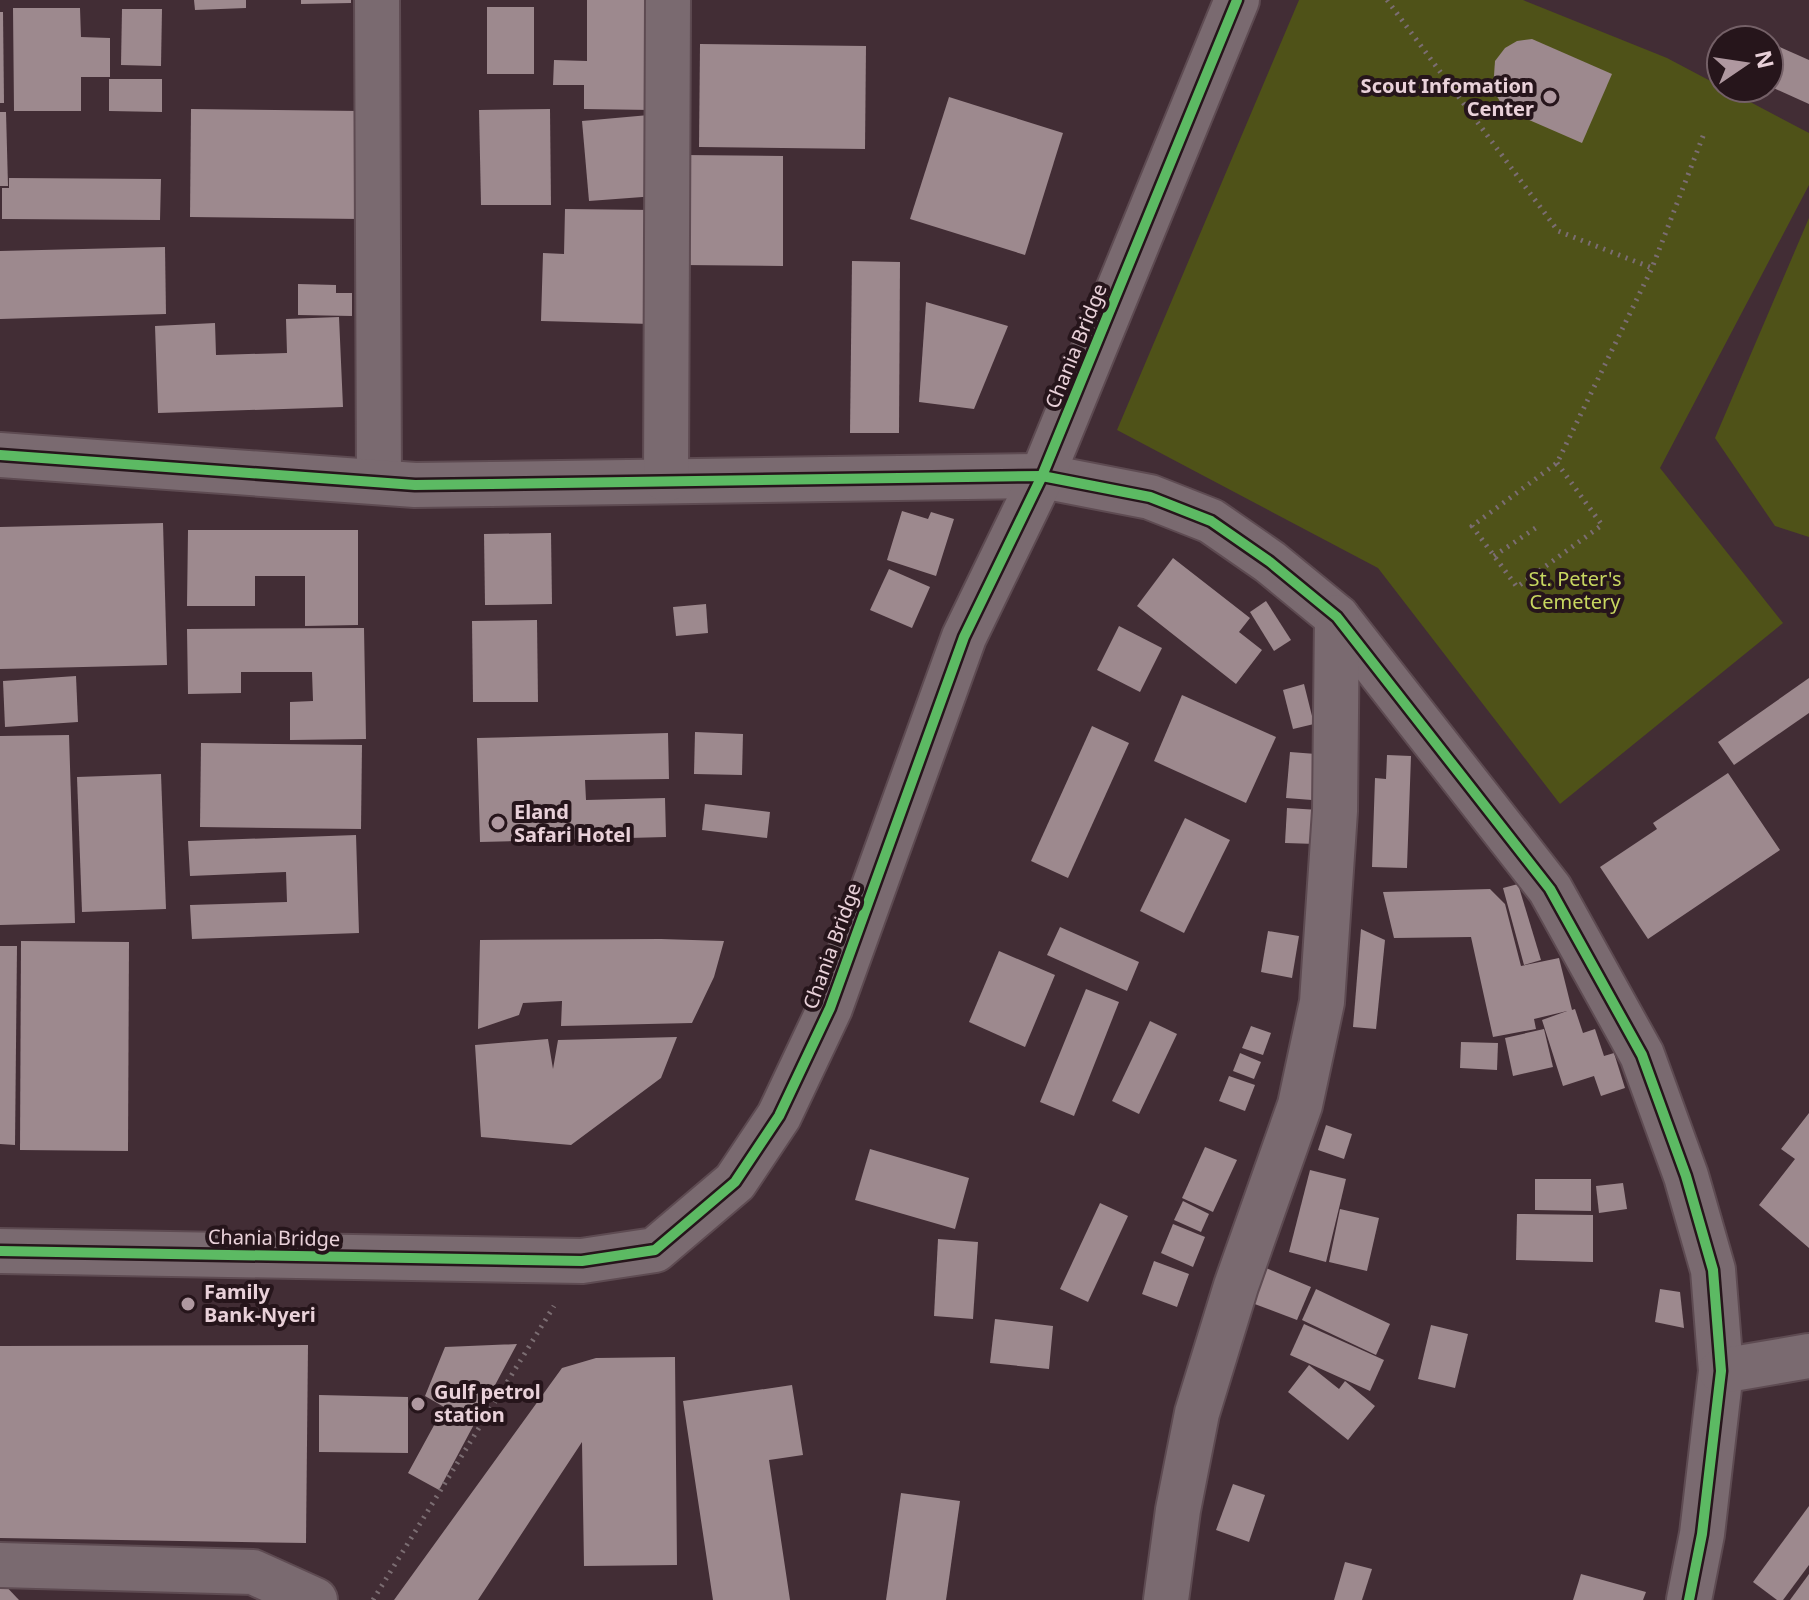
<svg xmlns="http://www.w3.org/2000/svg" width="1809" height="1600" viewBox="0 0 1809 1600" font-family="'Noto Sans',sans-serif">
  <rect width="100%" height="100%" fill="#422d35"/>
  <!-- green -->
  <g fill="#4f5218">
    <polygon points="1299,0 1523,0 1667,58 1809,133 1809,185 1660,468 1783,623 1560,804 1378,568 1117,430"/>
    <polygon points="1809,218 1809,537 1775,526 1715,438"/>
  </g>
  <!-- building -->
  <g fill="#9d898e">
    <polygon points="194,0 246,0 246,8 195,10"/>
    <polygon points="301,0 351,0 351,3 301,4"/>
    <polygon points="587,0 654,0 652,110 584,109 584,85 553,85 554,60 587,61"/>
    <rect x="487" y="7" width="47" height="67"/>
    <polygon points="13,8 80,8 81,37 110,38 110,77 81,77 81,111 14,111"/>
    <polygon points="122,9 162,9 161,66 121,65"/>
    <polygon points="0,12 3,12 4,103 0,103"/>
    <polygon points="1532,39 1612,74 1582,143 1513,113 1501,103 1493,90 1495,61 1505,48 1517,41"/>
    <polygon points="700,44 866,46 865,149 699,147"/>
    <polygon points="1775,45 1809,60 1809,104 1769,86 1769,57"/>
    <polygon points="109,79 162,79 162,112 109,111"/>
    <polygon points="949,97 1063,133 1025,255 910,219"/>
    <polygon points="191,109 361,111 360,219 190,217"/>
    <polygon points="550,109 551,205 481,205 479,110"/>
    <polygon points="0,112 6,112 8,186 0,186"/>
    <polygon points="649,115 656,196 589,201 582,121"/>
    <polygon points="684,155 783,156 783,266 683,265"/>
    <polygon points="9,178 161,179 160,220 2,219 2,188 9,188"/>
    <polygon points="565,209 653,210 651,324 541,321 543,253 564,254"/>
    <polygon points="165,247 166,314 0,319 0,251"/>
    <polygon points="852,261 900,262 899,433 850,433"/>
    <polygon points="298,284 336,285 336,293 352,293 352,316 298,315"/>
    <polygon points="926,302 1008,326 974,409 919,402"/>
    <polygon points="339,317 343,407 158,413 155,326 215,323 216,355 287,353 286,319"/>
    <polygon points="902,511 928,519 931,512 954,519 936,576 887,560"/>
    <polygon points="163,523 167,665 0,669 0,527"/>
    <polygon points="188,530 358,530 358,625 305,626 305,576 255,576 255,606 187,606"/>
    <polygon points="551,533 552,604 485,605 484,534"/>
    <polygon points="1173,558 1250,618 1239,632 1262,650 1236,684 1137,606"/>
    <polygon points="889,569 930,587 912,628 870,610"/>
    <polygon points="1266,601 1291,640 1274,651 1250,612"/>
    <polygon points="706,604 708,633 676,636 673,607"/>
    <polygon points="537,620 538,702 473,702 472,621"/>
    <polygon points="1119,626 1162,648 1140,692 1097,670"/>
    <polygon points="364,628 366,739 290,740 290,702 313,701 312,672 241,672 241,693 188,694 187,629"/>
    <polygon points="76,676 78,722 5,727 3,681"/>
    <polygon points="1809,678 1809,713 1734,765 1718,742"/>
    <polygon points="1304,684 1314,724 1293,729 1283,690"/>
    <polygon points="1182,695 1276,737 1246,803 1154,761"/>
    <polygon points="1092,726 1129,743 1068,878 1031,861"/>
    <polygon points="695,732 743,734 742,775 694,774"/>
    <polygon points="668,733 669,779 585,780 586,800 665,798 666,837 480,842 477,738"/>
    <polygon points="69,735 75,923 0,925 0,736"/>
    <polygon points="201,743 362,745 361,829 200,827"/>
    <polygon points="1290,752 1316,754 1312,800 1286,798"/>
    <polygon points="1387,755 1411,756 1407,868 1372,867 1375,778 1386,779"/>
    <polygon points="1728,773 1780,850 1648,939 1600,867 1657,829 1653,823"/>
    <polygon points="161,774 166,909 82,912 77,777"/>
    <polygon points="705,804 770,812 767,838 702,830"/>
    <polygon points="1287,808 1319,810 1316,844 1285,843"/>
    <polygon points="1185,818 1230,840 1184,933 1140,911"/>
    <polygon points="356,835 359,933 192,939 190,905 287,902 286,872 190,876 188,841"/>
    <polygon points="1518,884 1541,960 1524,965 1503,888"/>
    <polygon points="1490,889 1505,904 1521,966 1559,958 1572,1010 1575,1009 1583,1033 1595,1029 1604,1056 1614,1053 1625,1088 1601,1096 1594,1076 1563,1086 1542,1020 1567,1011 1534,1019 1536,1029 1493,1037 1471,937 1394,938 1383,892"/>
    <polygon points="1060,927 1139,962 1127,991 1047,955"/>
    <polygon points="1361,929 1385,940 1376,1029 1353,1027"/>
    <polygon points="1268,931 1299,936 1292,978 1261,972"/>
    <polygon points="480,940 661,939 724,941 714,977 692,1023 561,1026 562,1001 523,1003 519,1015 478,1029"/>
    <polygon points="21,941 129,942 128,1151 20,1150"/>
    <polygon points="0,946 17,946 15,1145 0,1144"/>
    <polygon points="999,951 1055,975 1025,1047 969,1022"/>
    <polygon points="1086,989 1119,1002 1074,1116 1040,1102"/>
    <polygon points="1150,1021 1177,1034 1139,1114 1112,1101"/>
    <polygon points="1251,1026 1271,1033 1263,1055 1242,1048"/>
    <polygon points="1544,1029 1553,1067 1513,1076 1505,1038"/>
    <polygon points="677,1037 661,1078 571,1145 481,1137 475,1045 548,1039 553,1069 558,1040"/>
    <polygon points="1461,1042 1498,1043 1497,1070 1460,1068"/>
    <polygon points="1240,1053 1261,1062 1254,1079 1233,1071"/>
    <polygon points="1229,1076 1255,1085 1245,1111 1219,1101"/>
    <polygon points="1809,1113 1809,1248 1759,1205 1795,1159 1781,1149"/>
    <polygon points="1326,1125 1352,1134 1344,1159 1318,1150"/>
    <polygon points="1205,1147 1237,1160 1213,1212 1182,1198"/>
    <polygon points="870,1149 969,1178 955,1229 855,1200"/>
    <polygon points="1310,1170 1346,1179 1326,1262 1289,1252"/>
    <polygon points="1535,1179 1591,1179 1591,1211 1535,1210"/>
    <polygon points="1623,1183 1627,1209 1599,1213 1596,1186"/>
    <polygon points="1183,1201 1209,1214 1201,1232 1174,1220"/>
    <polygon points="1100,1203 1128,1216 1088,1302 1060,1289"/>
    <polygon points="1340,1209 1379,1218 1367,1271 1329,1262"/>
    <polygon points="1517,1214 1593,1215 1593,1262 1516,1260"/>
    <polygon points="1173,1224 1205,1237 1193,1267 1161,1253"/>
    <polygon points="938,1239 978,1242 973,1319 934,1316"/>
    <polygon points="1154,1261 1189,1274 1177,1307 1142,1294"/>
    <polygon points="1266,1268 1311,1287 1297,1320 1252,1303"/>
    <polygon points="1316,1289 1390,1324 1376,1355 1302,1320"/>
    <polygon points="1660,1289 1680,1292 1684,1328 1655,1322"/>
    <polygon points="995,1319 1053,1326 1049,1369 990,1363"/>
    <polygon points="1304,1324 1384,1360 1370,1391 1290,1355"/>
    <polygon points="1431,1325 1468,1334 1455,1388 1418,1379"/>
    <polygon points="517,1344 439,1490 408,1473 444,1407 425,1396 445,1347"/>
    <polygon points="308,1345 306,1543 0,1538 0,1346"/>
    <polygon points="675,1357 677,1565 584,1566 582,1442 478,1600 394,1600 562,1368 596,1358"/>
    <polygon points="1309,1365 1339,1389 1345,1381 1375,1406 1348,1440 1288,1392"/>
    <polygon points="792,1385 803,1455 769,1460 790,1600 713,1600 683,1401"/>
    <polygon points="319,1395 408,1397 408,1453 319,1452"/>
    <polygon points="1233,1484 1265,1495 1249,1542 1216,1530"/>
    <polygon points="901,1493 960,1501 946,1600 886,1600"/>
    <polygon points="1809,1506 1809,1565 1783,1600 1777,1600 1753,1582"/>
    <polygon points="1345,1562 1372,1569 1362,1600 1334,1600"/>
    <polygon points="1581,1574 1646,1592 1643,1600 1573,1600"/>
    <polygon points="1809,1574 1809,1600 1790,1600"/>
    <polygon points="0,1580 19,1600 0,1600"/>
  </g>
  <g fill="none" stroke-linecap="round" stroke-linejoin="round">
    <!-- minor casing -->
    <g stroke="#5e4b52" stroke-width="48">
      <g id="minor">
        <polyline points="377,0 379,482"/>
        <polyline points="0,455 415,485 1042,476 1150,497 1211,521 1270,562 1337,617 1550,889 1642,1055 1686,1176 1713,1270 1721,1371 1702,1534 1689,1600"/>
        <polyline points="666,480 668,0"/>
        <polyline points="0,1251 582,1261 655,1250 735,1182 779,1116 830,1008 964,637 1042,476 1237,0"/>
        <polyline points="1721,1371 1809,1356"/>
        <polyline points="0,1565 253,1572 315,1600"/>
        <polyline points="1166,1600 1178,1510 1197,1413 1236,1286 1300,1105 1322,1002 1335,811 1337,617"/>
      </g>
    </g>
    <!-- path -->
    <g stroke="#7b6d72" stroke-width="5" stroke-dasharray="2 6" stroke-linecap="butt">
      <polyline points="1387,0 1558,231 1652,268"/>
      <polyline points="1557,463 1602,525 1517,587 1472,526 1557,463 1652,268 1705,131"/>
      <polyline points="1494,556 1540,525"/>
      <polyline points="373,1600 554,1306"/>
    </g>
    <!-- minor -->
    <use href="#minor" stroke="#7a6a70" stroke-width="44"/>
    <!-- cycleway casing -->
    <g stroke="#26151b" stroke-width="15">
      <g id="cycleway">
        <polyline points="0,455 415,485 1042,476 1150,497 1211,521 1270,562 1337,617 1550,889 1642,1055 1686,1176 1713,1270 1721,1371 1702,1534 1689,1600"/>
        <polyline points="0,1251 582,1261 655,1250 735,1182 779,1116 830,1008 964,637 1042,476 1237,0"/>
      </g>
    </g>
    <!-- cycleway -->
    <use href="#cycleway" stroke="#5cba63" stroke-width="10"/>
  </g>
  <!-- markers -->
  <g fill="#af98a0" stroke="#26151b" stroke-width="3">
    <circle cx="1550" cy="97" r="8"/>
    <circle cx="498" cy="823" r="8"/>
    <circle cx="188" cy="1304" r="8"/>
    <circle cx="418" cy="1404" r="8"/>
  </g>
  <g text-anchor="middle" stroke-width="8" stroke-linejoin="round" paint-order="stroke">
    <!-- poi labels -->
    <g font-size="20" font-weight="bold" fill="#e9d1d9" stroke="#26151b" text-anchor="start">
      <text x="1534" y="93" text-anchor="end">Scout Infomation<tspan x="1534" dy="23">Center</tspan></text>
      <text x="514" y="819">Eland<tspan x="514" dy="23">Safari Hotel</tspan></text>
      <text x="204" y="1299">Family<tspan x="204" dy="23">Bank-Nyeri</tspan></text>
      <text x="434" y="1399">Gulf petrol<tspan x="434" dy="23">station</tspan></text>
    </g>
    <!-- street labels -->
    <g font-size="20" fill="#e9d1d9" stroke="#26151b">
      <text transform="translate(1076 346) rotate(-68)" y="7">Chania Bridge</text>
      <text transform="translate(832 946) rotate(-70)" y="7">Chania Bridge</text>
      <text transform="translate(274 1238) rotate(1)" y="7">Chania Bridge</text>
    </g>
    <!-- park labels -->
    <g font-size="20" fill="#c7d660" stroke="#26151b">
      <text x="1575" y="586">St. Peter's<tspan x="1575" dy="23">Cemetery</tspan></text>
    </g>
  </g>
  <!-- north arrow -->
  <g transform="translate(1745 64) rotate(77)"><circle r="38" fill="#26151b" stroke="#746067" stroke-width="2"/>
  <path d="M0-6L14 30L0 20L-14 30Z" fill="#af98a0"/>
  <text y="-12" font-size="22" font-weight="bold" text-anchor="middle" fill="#e9d1d9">N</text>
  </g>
</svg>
